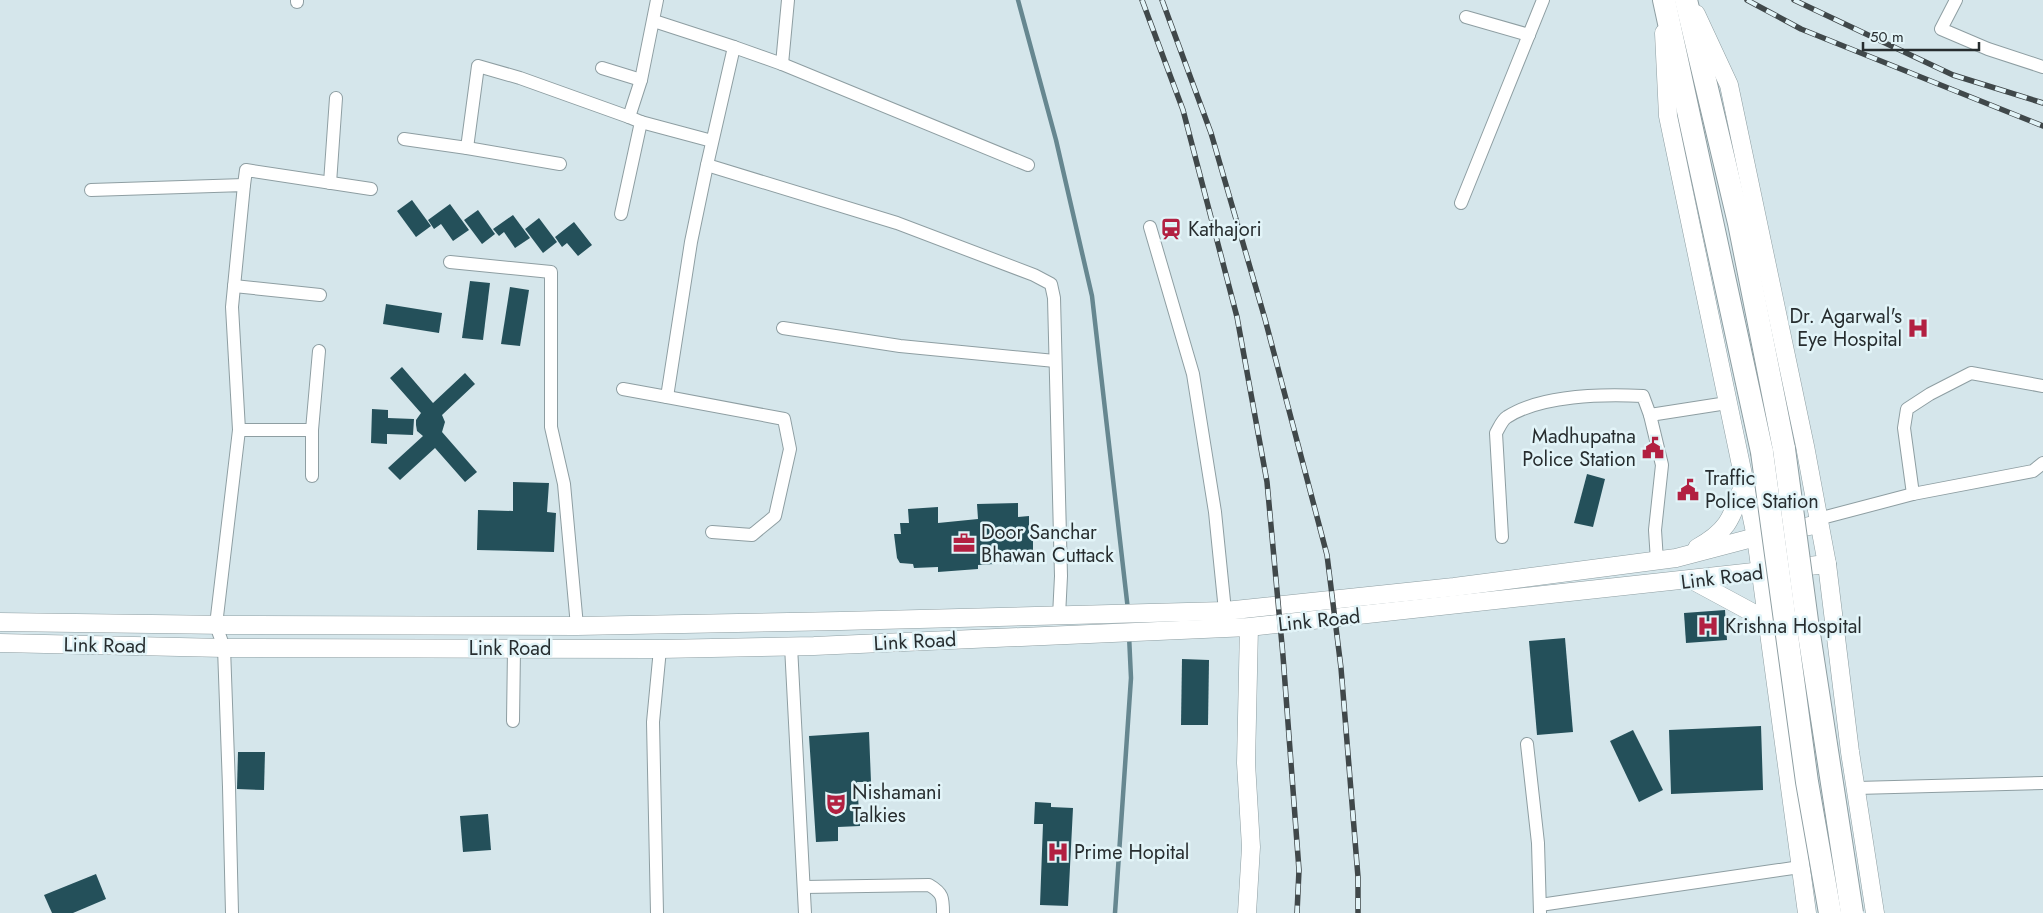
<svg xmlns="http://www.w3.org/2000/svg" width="2043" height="913" viewBox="0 0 2043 913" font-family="Jost,sans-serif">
  <rect width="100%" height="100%" fill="#d5e6eb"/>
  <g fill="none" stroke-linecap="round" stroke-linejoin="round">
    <!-- stream -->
    <g stroke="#668790" stroke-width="4.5">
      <polyline points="1018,0 1056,140 1092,296 1128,610"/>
      <polyline points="1115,913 1131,678 1129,635"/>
    </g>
  </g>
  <!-- building -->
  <g fill="#24505a">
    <polygon points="412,200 431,226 416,237 397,211"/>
    <polygon points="450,204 469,230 453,241 441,224 434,229 428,220"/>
    <polygon points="478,210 495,234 482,244 464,220"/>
    <polygon points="513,215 530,238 515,248 504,232 499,236 493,229"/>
    <polygon points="539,218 557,242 543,253 525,229"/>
    <polygon points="574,222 592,245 578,256 567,243 562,247 555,237"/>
    <polygon points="470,281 490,283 483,340 462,338"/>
    <polygon points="510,287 529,290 520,346 501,344"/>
    <polygon points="386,304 442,313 439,333 383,324"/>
    <polygon points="402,367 433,403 465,373 475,384 442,415 445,422 442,432 477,472 465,482 435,448 400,480 388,468 423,436 417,431 416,425 416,420 421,413 390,378"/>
    <polygon points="372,409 388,410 388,418 414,419 413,435 387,434 387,444 371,443"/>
    <polygon points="1587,474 1605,479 1593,527 1574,523"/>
    <polygon points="513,482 549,483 547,512 556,513 554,552 477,550 478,510 513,511"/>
    <polygon points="1018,503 1018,517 1029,516 1029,534 1033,533 1033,551 1025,562 978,565 978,569 938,572 938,567 914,568 913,564 900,563 897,558 894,534 901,534 900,523 909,523 908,509 938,507 938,523 978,519 977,504"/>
    <polygon points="1725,610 1727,640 1686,643 1684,613"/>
    <polygon points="1565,638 1573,732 1537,735 1529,641"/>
    <polygon points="1182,659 1209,660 1208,725 1181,725"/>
    <polygon points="1761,726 1763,790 1671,794 1669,730"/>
    <polygon points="1633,730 1663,790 1639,802 1610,741"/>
    <polygon points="869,732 871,782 857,782 860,826 838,827 838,841 816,842 809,736"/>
    <polygon points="238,752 265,752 264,790 237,789"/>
    <polygon points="1035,802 1051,803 1051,807 1073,808 1068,906 1040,905 1043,824 1034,824"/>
    <polygon points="488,814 491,850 463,852 460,816"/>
    <polygon points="96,874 106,899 73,913 52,913 44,895"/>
  </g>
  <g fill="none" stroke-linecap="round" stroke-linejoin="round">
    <!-- street casing -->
    <g stroke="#8e9ea2" stroke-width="14">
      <g id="street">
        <polyline points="1956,0 1941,29 1988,49 2043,67"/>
        <polyline points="297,2 297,0"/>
        <polyline points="1466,17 1529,35"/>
        <polyline points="654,21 734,47"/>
        <polyline points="782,64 788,0"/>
        <polyline points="602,68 641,80"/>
        <polyline points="641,122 712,141"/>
        <polyline points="404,139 467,148 478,66 520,78 629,117 641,80 657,0"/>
        <polyline points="467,148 560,164"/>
        <polyline points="1028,165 782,64 734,47 707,165 897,223 1034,275 1051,284 1054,298 1061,576 1059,616"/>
        <polyline points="330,183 336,98"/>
        <polyline points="244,185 246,170 371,189"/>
        <polyline points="91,190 244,185 232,307 239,430 216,625 224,648 229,787 232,913"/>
        <polyline points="1461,203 1543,0"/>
        <polyline points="621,214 641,122 629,117"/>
        <polyline points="1150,227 1193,374 1215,512 1225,611"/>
        <polyline points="450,262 551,272 551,427 564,484 577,626"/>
        <polyline points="234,286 320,295"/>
        <polyline points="783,328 900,346 1055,361"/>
        <polyline points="623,389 667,397 691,242 707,165"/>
        <polyline points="667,397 784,419 790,449 775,516 752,535 712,532"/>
        <polyline points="239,430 312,430 319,351"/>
        <polyline points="312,476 312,430"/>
        <polyline points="1913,494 1904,428 1907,409 1930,394 1971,373 2043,386"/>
        <polyline points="1818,519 1913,494 2033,471 2043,463"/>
        <path d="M1502,537L1496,433C1499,428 1502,420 1507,417C1541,395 1603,394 1643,396L1650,415"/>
        <polyline points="1657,561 1655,530 1662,465 1650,415 1727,403"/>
        <polyline points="791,646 805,913"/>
        <polyline points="513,721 514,649"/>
        <polyline points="1527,744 1538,843 1540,913"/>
        <polyline points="1857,788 2043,783"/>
        <path d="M804,887L929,885C943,893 943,898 943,913"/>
        <polyline points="1540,905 1800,867"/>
        <polyline points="657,913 653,722 660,649"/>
      </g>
    </g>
    <!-- secondary casing -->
    <g stroke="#8e9ea2" stroke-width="19">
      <g id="secondary">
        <polyline points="1696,14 1729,85 1805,446 1827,564 1850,752 1875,913"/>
        <polyline points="1664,33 1668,116 1756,537 1807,913"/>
        <path d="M1697,548C1730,530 1732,516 1744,483"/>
        <polyline points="1692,580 1768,621"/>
        <polyline points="0,622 228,625 577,626 841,621 1225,611 1454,587 1676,558 1756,537 1819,524"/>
        <polyline points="0,643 224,648 660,649 814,646 1249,627 1827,564"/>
        <polyline points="1247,913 1251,847 1246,763 1249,627"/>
      </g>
    </g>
    <!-- highway casing -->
    <g stroke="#8e9ea2" stroke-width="24">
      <g id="highway">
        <polyline points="1664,0 1762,452"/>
        <polyline points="1686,0 1739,223 1784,449"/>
      </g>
    </g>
    <!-- street -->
    <use href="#street" stroke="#fff" stroke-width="12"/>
    <!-- secondary -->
    <use href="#secondary" stroke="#fff" stroke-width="18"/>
    <!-- highway -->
    <use href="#highway" stroke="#fff" stroke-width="22"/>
    <!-- rail casing -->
    <g stroke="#40484a" stroke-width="5.5">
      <g id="rail">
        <polyline points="1142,0 1183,110 1237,317 1267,482 1283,656 1299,870 1297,913"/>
        <polyline points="1162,0 1211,133 1265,319 1327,555 1341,668 1358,877 1358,913"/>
        <polyline points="1747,0 1801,29 2043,126"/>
        <polyline points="1794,0 1953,75 2043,103"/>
      </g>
    </g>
    <!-- rail -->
    <use href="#rail" stroke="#e2f4f8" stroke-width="4" stroke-dasharray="11" stroke-linecap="butt"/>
    <!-- highway-bridge casing -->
    <g stroke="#8e9ea2" stroke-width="24" stroke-linecap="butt">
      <g id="highway-bridge">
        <polyline points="1784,449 1807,621 1852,913"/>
        <polyline points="1762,452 1807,782 1830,913"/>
      </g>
    </g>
    <!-- highway-bridge -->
    <use href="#highway-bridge" stroke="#fff" stroke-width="22"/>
  </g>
  <!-- icons -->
  <defs>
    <g id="station-bare" transform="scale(1.725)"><path d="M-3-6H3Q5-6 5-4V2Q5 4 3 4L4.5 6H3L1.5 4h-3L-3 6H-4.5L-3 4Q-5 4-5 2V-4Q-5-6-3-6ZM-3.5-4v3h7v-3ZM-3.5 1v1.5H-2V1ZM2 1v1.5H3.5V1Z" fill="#b22041" stroke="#e2f4f8" stroke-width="2.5" paint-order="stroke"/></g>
    <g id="hospital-bare" transform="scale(1.725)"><path d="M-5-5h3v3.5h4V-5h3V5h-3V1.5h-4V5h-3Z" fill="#b22041" stroke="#e2f4f8" stroke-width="2.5" paint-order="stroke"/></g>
    <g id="civic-bare" transform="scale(1.725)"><path d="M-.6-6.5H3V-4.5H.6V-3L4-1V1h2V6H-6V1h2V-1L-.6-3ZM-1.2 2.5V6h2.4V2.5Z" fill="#b22041" stroke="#e2f4f8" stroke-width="2.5" paint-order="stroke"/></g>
    <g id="office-bare" transform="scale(1.725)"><path d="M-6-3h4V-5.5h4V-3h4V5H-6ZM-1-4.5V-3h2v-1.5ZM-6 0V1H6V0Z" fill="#b22041" stroke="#e2f4f8" stroke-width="2.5" paint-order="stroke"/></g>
    <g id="theatre-bare" transform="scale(1.725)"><path d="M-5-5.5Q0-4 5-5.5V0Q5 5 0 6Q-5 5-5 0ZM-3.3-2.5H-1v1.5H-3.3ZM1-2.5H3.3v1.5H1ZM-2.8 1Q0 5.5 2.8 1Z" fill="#b22041" stroke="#e2f4f8" stroke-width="2.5" paint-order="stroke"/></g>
  </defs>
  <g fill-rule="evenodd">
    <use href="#station-bare" x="1171" y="229"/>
    <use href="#hospital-bare" x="1918" y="328"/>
    <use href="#civic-bare" x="1653" y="448"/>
    <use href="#civic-bare" x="1688" y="490"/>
    <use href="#office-bare" x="964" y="543"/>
    <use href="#hospital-bare" x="1708" y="626"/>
    <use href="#theatre-bare" x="836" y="804"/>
    <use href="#hospital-bare" x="1058" y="852"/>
  </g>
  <g text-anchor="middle" stroke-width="5" stroke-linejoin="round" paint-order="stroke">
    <!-- poi labels -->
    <g font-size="20" fill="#272d2f" stroke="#e2f4f8" text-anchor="start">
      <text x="1188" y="236">Kathajori</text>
      <text x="1902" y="323" text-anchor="end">Dr. Agarwal's<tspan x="1902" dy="23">Eye Hospital</tspan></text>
      <text x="1636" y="443" text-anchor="end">Madhupatna<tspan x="1636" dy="23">Police Station</tspan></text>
      <text x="1705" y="485">Traffic<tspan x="1705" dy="23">Police Station</tspan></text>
      <text x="981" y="539">Door Sanchar<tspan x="981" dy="23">Bhawan Cuttack</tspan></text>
      <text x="1725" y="633">Krishna Hospital</text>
      <text x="852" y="799">Nishamani<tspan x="852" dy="23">Talkies</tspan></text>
      <text x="1074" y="859">Prime Hopital</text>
    </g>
    <!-- street labels -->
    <g font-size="20" fill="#272d2f" stroke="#e2f4f8">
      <text transform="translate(1722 577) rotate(-7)" y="7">Link Road</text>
      <text transform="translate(1319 620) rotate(-6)" y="7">Link Road</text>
      <text transform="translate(915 641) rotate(-3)" y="7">Link Road</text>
      <text transform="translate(105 645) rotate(1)" y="7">Link Road</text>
      <text x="510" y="655">Link Road</text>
    </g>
  </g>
  <!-- scale -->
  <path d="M1863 42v8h116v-8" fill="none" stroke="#272d2f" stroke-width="2.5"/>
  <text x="1870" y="42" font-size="15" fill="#272d2f" stroke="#e2f4f8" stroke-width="4" paint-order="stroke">50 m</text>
</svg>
